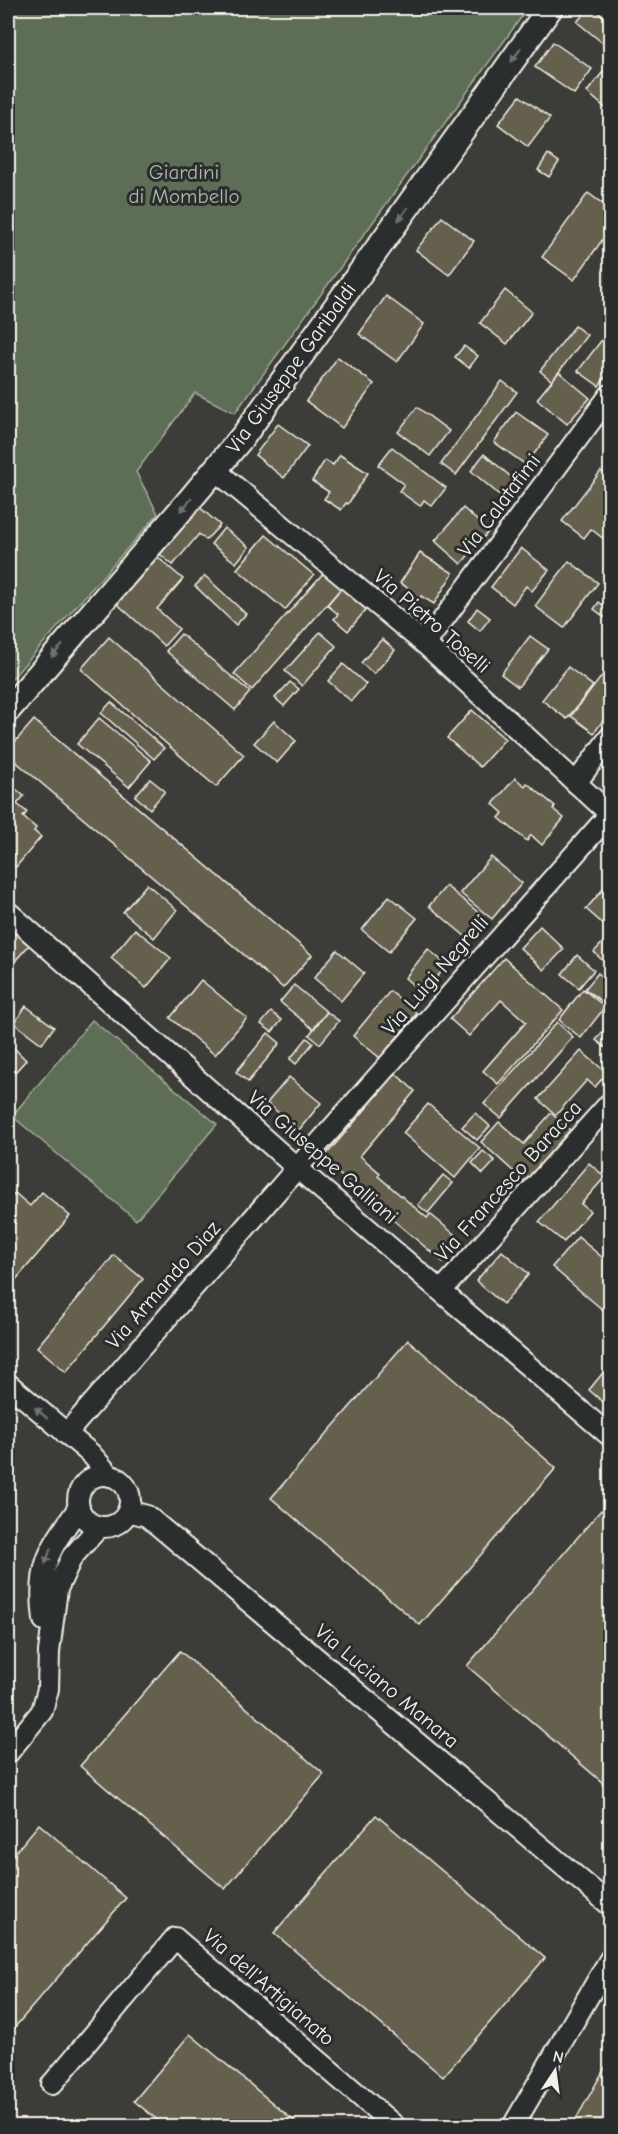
<svg xmlns="http://www.w3.org/2000/svg" width="618" height="2134" viewBox="0 0 618 2134" font-family="'Comic Neue',sans-serif">
  <rect width="100%" height="100%" fill="#3c3c38"/>
  <filter id="ink" filterUnits="userSpaceOnUse"><feTurbulence type="fractalNoise" baseFrequency=".0167" numOctaves="2"/><feDisplacementMap in="SourceGraphic" scale="12" xChannelSelector="R" yChannelSelector="G"/><feConvolveMatrix kernelMatrix="1 2 1 2 8 2 1 2 1" color-interpolation-filters="sRGB"/></filter>
  <g filter="url(#ink)">
    <!-- green -->
    <g fill="#5d6d56" stroke="#a8af9f" stroke-width="1.5">
      <polygon points="8,8 528,8 235,413 195,393 136,472 158,514 8,683"/>
      <polygon points="92,1020 217,1124 136,1220 12,1116"/>
    </g>
    <!-- building -->
    <g fill="#655e4e" stroke="#f4f1e8" stroke-width="1.5">
      <polygon points="589,8 593,8 610,22 610,49 577,22"/>
      <polygon points="553,42 592,69 574,94 535,67"/>
      <polygon points="610,63 610,112 587,92"/>
      <polygon points="520,96 550,118 528,147 498,124"/>
      <polygon points="548,154 559,162 549,177 538,170"/>
      <polygon points="588,193 610,209 610,229 574,280 542,257"/>
      <polygon points="442,217 474,241 449,275 416,250"/>
      <polygon points="505,290 532,312 507,344 480,323"/>
      <polygon points="386,296 424,324 397,362 359,334"/>
      <polygon points="575,326 587,335 552,381 540,371"/>
      <polygon points="610,329 610,371 599,386 578,371"/>
      <polygon points="464,346 478,356 469,368 455,357"/>
      <polygon points="338,357 374,384 342,428 306,401"/>
      <polygon points="559,372 590,398 567,424 537,399"/>
      <polygon points="502,381 517,392 456,475 441,464"/>
      <polygon points="417,407 449,431 430,456 398,432"/>
      <polygon points="516,412 548,435 526,465 494,442"/>
      <polygon points="278,424 308,446 284,478 255,455"/>
      <polygon points="392,447 446,488 432,506 424,500 420,506 399,491 404,484 378,465"/>
      <polygon points="484,454 517,482 503,498 471,471"/>
      <polygon points="340,455 368,473 348,504 346,503 341,510 324,499 329,492 312,481 325,460 333,465"/>
      <polygon points="601,471 610,478 610,544 591,529 584,538 562,521"/>
      <polygon points="196,504 220,525 206,540 199,534 173,565 156,551"/>
      <polygon points="463,508 489,531 461,564 435,541"/>
      <polygon points="224,528 249,547 236,563 211,544"/>
      <polygon points="266,535 314,575 285,610 237,569"/>
      <polygon points="521,548 549,570 532,591 526,586 513,604 491,587"/>
      <polygon points="420,553 453,573 434,604 421,596 416,603 408,598 413,591 400,583"/>
      <polygon points="154,554 183,579 157,609 179,629 164,646 113,600"/>
      <polygon points="569,561 598,583 564,628 535,606"/>
      <polygon points="326,570 344,585 252,690 234,674"/>
      <polygon points="205,576 246,614 236,625 195,586"/>
      <polygon points="344,585 369,606 348,631 334,619 338,614 327,605"/>
      <polygon points="599,602 610,611 610,615 607,619 594,609"/>
      <polygon points="477,608 490,618 480,631 468,621"/>
      <polygon points="320,632 336,646 302,686 285,671"/>
      <polygon points="181,634 250,692 235,710 166,651"/>
      <polygon points="530,636 548,649 518,687 501,674"/>
      <polygon points="109,637 244,755 216,787 81,669"/>
      <polygon points="382,639 395,650 374,674 361,663"/>
      <polygon points="343,664 366,684 351,701 328,681"/>
      <polygon points="568,667 593,686 567,719 542,700"/>
      <polygon points="605,672 610,676 610,711 594,733 571,716"/>
      <polygon points="290,682 299,689 284,706 275,698"/>
      <polygon points="111,702 164,748 154,759 101,713"/>
      <polygon points="472,710 505,739 480,767 447,738"/>
      <polygon points="99,718 151,761 129,787 77,744"/>
      <polygon points="34,720 312,955 283,988 8,755 8,750"/>
      <polygon points="274,721 296,741 277,763 254,743"/>
      <polygon points="610,754 610,770 603,764"/>
      <polygon points="515,778 525,786 527,783 555,806 553,809 564,818 542,845 531,835 527,841 499,818 503,813 493,804"/>
      <polygon points="150,779 165,791 150,809 135,796"/>
      <polygon points="8,782 24,796 17,804 27,812 23,817 36,828 34,831 41,837 16,867 8,860"/>
      <polygon points="491,857 522,883 492,919 460,893"/>
      <polygon points="610,881 610,930 586,909"/>
      <polygon points="147,884 177,910 154,938 123,912"/>
      <polygon points="446,886 483,916 466,937 429,906"/>
      <polygon points="389,896 417,918 389,952 362,930"/>
      <polygon points="8,925 30,944 8,969"/>
      <polygon points="540,926 564,949 544,970 520,948"/>
      <polygon points="135,929 171,958 146,988 111,958"/>
      <polygon points="608,937 610,940 610,955 604,962 594,952"/>
      <polygon points="428,949 447,965 423,994 405,978"/>
      <polygon points="337,950 364,973 341,1001 314,978"/>
      <polygon points="577,955 594,970 579,988 562,974"/>
      <polygon points="504,958 563,1010 498,1084 483,1071 526,1022 501,1000 469,1036 450,1019"/>
      <polygon points="598,973 610,983 609,1007 585,989"/>
      <polygon points="201,980 247,1018 215,1055 170,1018"/>
      <polygon points="294,985 327,1012 313,1029 280,1002"/>
      <polygon points="583,989 605,1007 581,1038 559,1020"/>
      <polygon points="390,991 417,1013 380,1058 353,1036"/>
      <polygon points="26,1006 54,1027 42,1044 14,1023"/>
      <polygon points="271,1012 282,1020 272,1032 261,1024"/>
      <polygon points="327,1012 339,1021 320,1044 309,1035"/>
      <polygon points="557,1022 573,1037 501,1118 484,1104"/>
      <polygon points="610,1022 610,1051 596,1040"/>
      <polygon points="268,1033 280,1043 248,1082 236,1072"/>
      <polygon points="307,1038 313,1043 296,1064 290,1059"/>
      <polygon points="8,1042 26,1060 8,1080"/>
      <polygon points="581,1051 607,1073 595,1087 587,1080 556,1115 538,1099"/>
      <polygon points="396,1074 415,1091 360,1156 380,1173 378,1176 427,1218 430,1214 459,1238 454,1244 457,1247 444,1263 326,1163 325,1156"/>
      <polygon points="289,1077 321,1103 299,1130 267,1103"/>
      <polygon points="428,1104 480,1148 455,1178 403,1133"/>
      <polygon points="475,1113 490,1126 477,1140 462,1127"/>
      <polygon points="551,1113 570,1130 525,1182 481,1142 499,1122 524,1144"/>
      <polygon points="483,1151 495,1161 483,1174 472,1163"/>
      <polygon points="589,1163 605,1177 581,1204 590,1211 564,1242 539,1222"/>
      <polygon points="443,1175 453,1183 428,1213 418,1205"/>
      <polygon points="42,1192 70,1216 8,1289 8,1232 15,1223 8,1217 8,1201 15,1193 30,1206"/>
      <polygon points="578,1237 610,1264 610,1316 552,1267"/>
      <polygon points="502,1251 529,1274 503,1304 476,1281"/>
      <polygon points="114,1255 143,1279 66,1372 37,1347"/>
      <polygon points="408,1340 556,1468 420,1625 271,1498"/>
      <polygon points="610,1364 610,1408 589,1390"/>
      <polygon points="601,1510 610,1518 610,1789 467,1666"/>
      <polygon points="180,1651 324,1774 225,1889 80,1766"/>
      <polygon points="376,1815 545,1958 443,2077 274,1933"/>
      <polygon points="39,1824 126,1898 8,2035 8,1861"/>
      <polygon points="190,2034 300,2126 165,2126 134,2101"/>
      <polygon points="610,2059 610,2126 572,2126"/>
    </g>
    <g fill="none" stroke-linecap="round" stroke-linejoin="round">
      <!-- minor casing -->
      <g stroke="#f4f1e8" stroke-width="24">
        <g id="minor">
          <polyline points="215,470 425,644 610,814"/>
          <polyline points="425,644 610,395"/>
          <polyline points="576,783 610,737"/>
          <polyline points="8,912 297,1168 610,1436"/>
          <polyline points="442,1290 610,1103"/>
          <polyline points="8,1384 91,1454 110,1476"/>
          <polyline points="66,1434 297,1168 610,814"/>
          <circle cx="104" cy="1501" r="26"/>
          <polyline points="128,1511 147,1516 610,1905"/>
          <path d="M44,1620C37,1564 49,1551 79,1507"/>
          <polyline points="8,1753 42,1711 48,1689 49,1652 57,1589 72,1557 99,1527"/>
          <polyline points="52,2084 175,1938 395,2126"/>
          <polyline points="513,2126 610,1959"/>
        </g>
      </g>
      <!-- tertiary casing -->
      <g stroke="#f4f1e8" stroke-width="28">
        <polyline id="tertiary" points="8,710 188,502 244,435 550,8"/>
      </g>
      <!-- minor -->
      <use href="#minor" stroke="#2a2d2e" stroke-width="20"/>
      <!-- tertiary -->
      <use href="#tertiary" stroke="#2a2d2e" stroke-width="24"/>
    </g>
    <!-- one-way arrows -->
    <defs><path id="oneway-solid" d="M-6-.8H1V-3.2L6.5 0L1 3.2V.8H-6Z" transform="scale(1.5)"/></defs>
    <g fill="#71726f">
      <use href="#oneway-solid" transform="translate(516 55) rotate(126)"/>
      <use href="#oneway-solid" transform="translate(403 214) rotate(126)"/>
      <use href="#oneway-solid" transform="translate(186 505) rotate(131)"/>
      <use href="#oneway-solid" transform="translate(57 651) rotate(131)"/>
      <use href="#oneway-solid" transform="translate(41 1413) rotate(-139)"/>
      <use href="#oneway-solid" transform="translate(48 1556) rotate(110)"/>
    </g>
  </g>
  <g text-anchor="middle" stroke-width="6" stroke-linejoin="round" paint-order="stroke">
    <!-- park labels -->
    <g font-size="21" fill="#b0b6a6" stroke="#2a2d2e">
      <text x="184" y="179">Giardini<tspan x="184" dy="24">di Mombello</tspan></text>
    </g>
    <!-- street labels -->
    <g font-size="21" fill="#f4f1e8" stroke="#2a2d2e">
      <text transform="translate(291 368) rotate(-54)" y="7">Via Giuseppe Garibaldi</text>
      <text transform="translate(499 505) rotate(-53)" y="7">Via Calatafimi</text>
      <text transform="translate(432 621) rotate(41)" y="7">Via Pietro Toselli</text>
      <text transform="translate(435 975) rotate(-49)" y="7">Via Luigi Negrelli</text>
      <text transform="translate(323 1157) rotate(41)" y="7">Via Giuseppe Galliani</text>
      <text transform="translate(508 1181) rotate(-48)" y="7">Via Francesco Baracca</text>
      <text transform="translate(163 1285) rotate(-49)" y="7">Via Armando Diaz</text>
      <text transform="translate(387 1686) rotate(40)" y="7">Via Luciano Manara</text>
      <text transform="translate(269 1987) rotate(41)" y="7">Via dell'Artigianato</text>
    </g>
  </g>
  <!-- margin -->
  <rect width="618" height="2134" fill="none" stroke="#2a2d2e" stroke-width="30"/>
  <rect x="15" y="15" width="588" height="2104" fill="none" stroke="#f4f1e8" stroke-width="2" filter="url(#ink)"/>
  <!-- north arrow -->
  <g transform="translate(555 2071) rotate(13)" stroke="#2a2d2e" stroke-width="4.5" paint-order="stroke">
  <path d="M0-4.5L10 22L0 15L-10 22Z" fill="#f4f1e8"/>
  <text y="-9" font-size="16" font-weight="bold" text-anchor="middle" fill="#f4f1e8">N</text>
  </g>
</svg>
